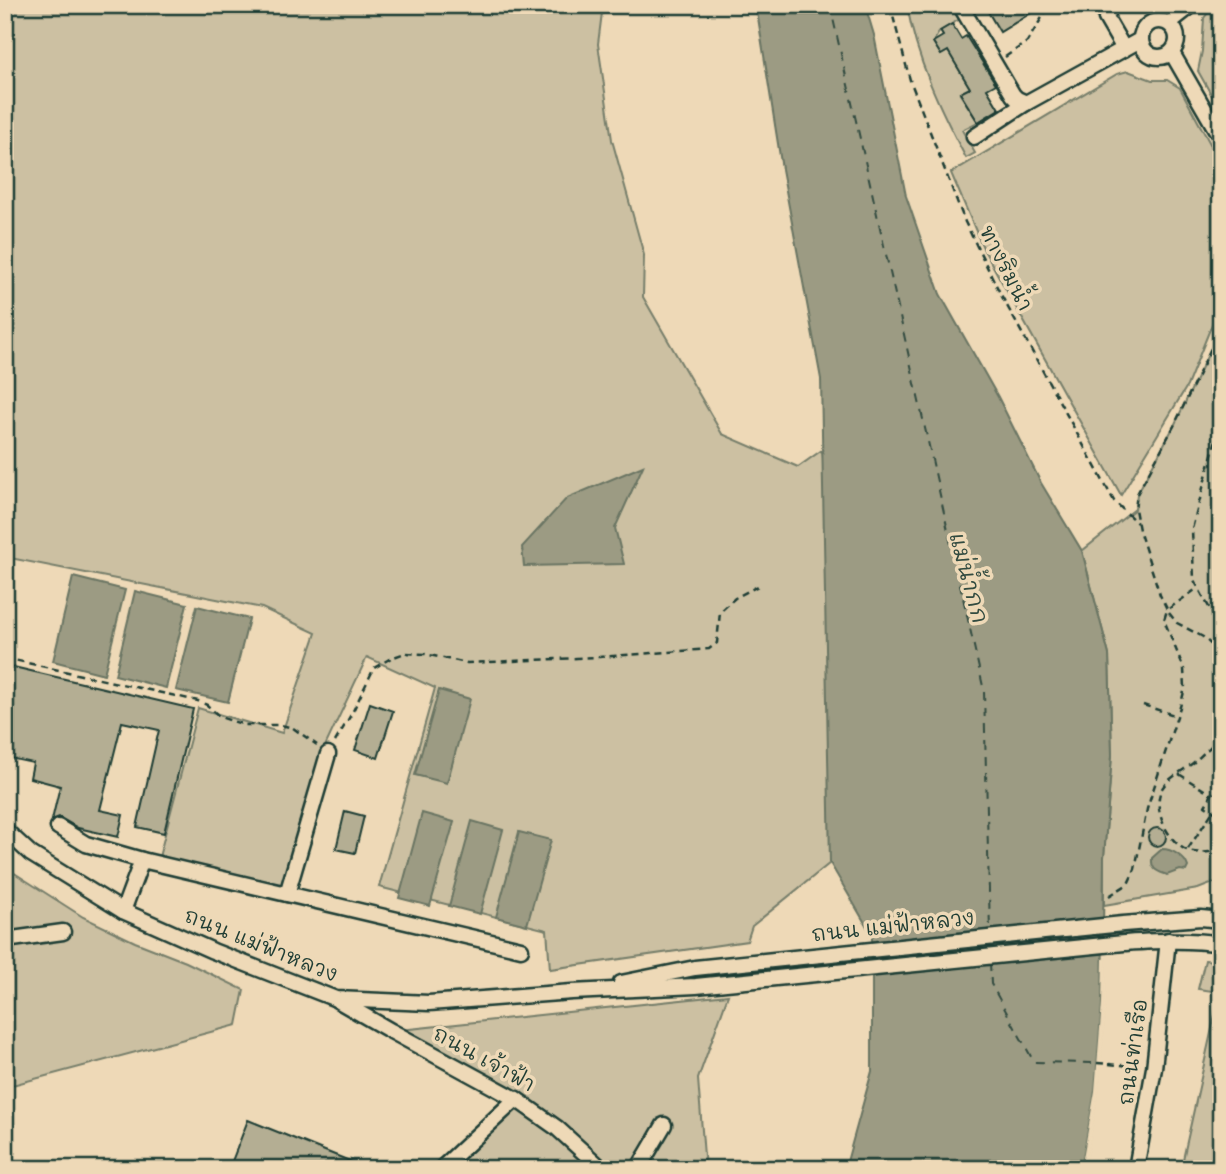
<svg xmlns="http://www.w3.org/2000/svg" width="1226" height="1174" viewBox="0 0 1226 1174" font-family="Mali,'Playpen Sans Thai',sans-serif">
  <rect width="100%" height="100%" fill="#eed9b7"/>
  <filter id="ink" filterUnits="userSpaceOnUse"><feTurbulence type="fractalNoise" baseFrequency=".0143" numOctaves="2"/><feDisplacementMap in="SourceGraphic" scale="14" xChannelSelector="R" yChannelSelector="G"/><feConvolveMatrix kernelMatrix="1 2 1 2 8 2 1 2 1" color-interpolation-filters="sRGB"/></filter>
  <g filter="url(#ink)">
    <!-- green -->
    <g fill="#ccc0a2" stroke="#767e6b" stroke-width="2">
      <polygon points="5,5 603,5 598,44 612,140 644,255 643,297 722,434 798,467 822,450 833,543 884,702 872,996 872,935 830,859 830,863 752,926 747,941 550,969 547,930 379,887 435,688 367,657 320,757 281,886 159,857 198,708 282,733 316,633 262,608 5,557"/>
      <path d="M907,5H951L960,19L940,31L933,42L941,55L948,51L970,88L960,94L978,122L962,130L975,153L966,158C941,111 916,59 907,5Z"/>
      <polygon points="1217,5 1221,5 1221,112 1198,71 1202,51 1204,18 1210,10"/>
      <polygon points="1128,71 1152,80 1167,80 1180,88 1221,164 1221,302 1187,386 1121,495 984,250 951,173 1117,74"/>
      <polygon points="1221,327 1221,880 1198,889 1104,905 1104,857 1112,755 1109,655 1082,551 1135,509 1137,494 1174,426"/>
      <polygon points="5,867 83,917 135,942 186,962 244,990 237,1025 5,1087"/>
      <polygon points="1205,960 1221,962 1221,1169 1174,1169 1182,1164 1220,992 1198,989"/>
      <polygon points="728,995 698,1079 705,1169 441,1169 516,1099 391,1031"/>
    </g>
    <!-- water -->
    <g fill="#9c9b83" stroke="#6a7563" stroke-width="2">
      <polygon points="756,5 865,5 874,35 906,196 940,294 998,397 1041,483 1082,551 1109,655 1112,755 1104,857 1102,1003 1095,1091 1081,1169 845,1169 872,1071 872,935 830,863 821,379 782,169"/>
      <polygon points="643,466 615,528 624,564 524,566 522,547 567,498"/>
      <polygon points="73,577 125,590 104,674 53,661"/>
      <polygon points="135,591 187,604 166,688 115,675"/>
      <polygon points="197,606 249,619 228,702 176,690"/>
      <polygon points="439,690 470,699 447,783 415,775"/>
      <polygon points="422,813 454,822 430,906 399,898"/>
      <polygon points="472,821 503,830 480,914 449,906"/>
      <polygon points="519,832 551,840 527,925 496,917"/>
      <path d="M1162,849C1172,849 1185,857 1188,867L1186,871L1180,870L1167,875C1157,871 1151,870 1152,858Z"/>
    </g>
    <!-- pier -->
    <polygon fill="#eed9b7" points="1106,958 1106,1003 1098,1092 1085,1169 1081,1169 1095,1091 1102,1003 1103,959"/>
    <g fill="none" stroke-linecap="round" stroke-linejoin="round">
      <!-- ferry -->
      <g stroke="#324b40" stroke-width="2" stroke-dasharray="9 7" stroke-linecap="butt">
        <polyline points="830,5 984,691 990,932"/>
        <polyline points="990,962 991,984 1034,1062 1097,1063"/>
      </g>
    </g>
    <!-- building -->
    <g fill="#b4ae93" stroke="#1f3d34" stroke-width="2">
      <polygon points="984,5 1044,5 1000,32"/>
      <polygon points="952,24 961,39 966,36 996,84 987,89 999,109 978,122 960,93 970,88 948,51 941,55 933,42 943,36 940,31"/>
      <polygon points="5,665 193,709 164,833 137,827 159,730 122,722 100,810 123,815 118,837 78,828 59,817 52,820 60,786 30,778 33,763 5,757"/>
      <polygon points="370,703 393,711 378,758 355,750"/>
      <polygon points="345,811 364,816 355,853 336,849"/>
      <circle cx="1157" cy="837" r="9"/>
      <polygon points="248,1120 367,1168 367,1169 229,1169"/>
    </g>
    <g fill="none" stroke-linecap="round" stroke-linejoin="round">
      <!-- minor casing -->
      <g stroke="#1f3d34" stroke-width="19">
        <g id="minor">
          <polyline points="960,5 1013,95 1017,99 1026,103 1140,40"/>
          <polyline points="1111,5 1106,18 1124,49"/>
          <circle cx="1159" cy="39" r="18"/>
          <polyline points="1169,23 1192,5"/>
          <polyline points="1172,53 1221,138"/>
          <polyline points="974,137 1026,103"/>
          <polyline points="58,827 86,844 142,860 521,949"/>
          <path d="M5,830L31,854L123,911L213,951L336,999L429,1003L572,992L696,986L1124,943C1157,941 1188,939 1221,944"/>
          <polyline points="287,894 328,754"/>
          <polyline points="123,911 142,860"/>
          <polyline points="5,940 63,932"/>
          <polyline points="621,983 695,968 1123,924 1201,918 1221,920"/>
          <polyline points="337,1000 391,1031 516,1099 557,1128 602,1169"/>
          <polyline points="441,1169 516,1099"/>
          <polyline points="638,1169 664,1125"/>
          <polyline points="1136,1169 1154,1068 1168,940"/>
        </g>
      </g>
      <!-- path -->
      <g stroke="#1f3d34" stroke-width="2.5" stroke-dasharray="7 5" stroke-linecap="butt">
        <polyline points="890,5 910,80 965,222 1000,293 1114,501 1137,523"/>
        <polyline points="1076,5 1077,7 1080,5"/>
        <polyline points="1005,57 1027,42 1046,11 1055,5"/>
        <polyline points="1221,327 1174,426 1137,494 1135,509 1139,530 1160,595 1169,613 1177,623 1203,637 1221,654"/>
        <polyline points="1221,429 1215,443 1192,529 1194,580 1221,629"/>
        <polyline points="5,658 198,701 207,705 220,717 232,721 245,725 281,725 293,728 317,745"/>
        <polyline points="1143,705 1177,716"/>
        <path d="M1221,737C1212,745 1203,754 1193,763C1184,770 1170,777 1163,787C1150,806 1168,844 1189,851C1199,854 1211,852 1221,850"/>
        <polyline points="335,742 352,713 374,668 391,658 405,653 425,654 467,663 599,657 709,649 717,643 720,612 735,598 760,585"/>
        <polyline points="1179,774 1212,795"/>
        <polyline points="1221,788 1217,786 1205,806 1221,816"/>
        <polyline points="1188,849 1213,811"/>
        <polyline points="1109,896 1128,884 1135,869 1147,809 1180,707 1185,688 1184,669 1164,620 1167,610 1198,588"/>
        <polyline points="1097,1063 1143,1067"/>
      </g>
      <!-- minor -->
      <use href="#minor" stroke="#eed9b7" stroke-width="14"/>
    </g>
  </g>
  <g text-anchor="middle" stroke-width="7" stroke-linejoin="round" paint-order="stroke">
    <!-- street labels -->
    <g font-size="21" fill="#1f3d34" stroke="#eed9b7">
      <text transform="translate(1006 268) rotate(63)" y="7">ทางริมน้ำ</text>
      <text transform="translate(893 926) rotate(-6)" y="7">ถนน แม่ฟ้าหลวง</text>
      <text transform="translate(261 945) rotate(22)" y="7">ถนน แม่ฟ้าหลวง</text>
      <text transform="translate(1133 1052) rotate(-82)" y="7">ถนนท่าเรือ</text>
      <text transform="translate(484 1059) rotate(29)" y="7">ถนน เจ้าฟ้า</text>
    </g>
    <!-- water labels -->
    <g font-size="23" font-style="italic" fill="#324b40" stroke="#eed9b7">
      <text transform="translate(969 578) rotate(75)" y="8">แม่น้ำกก</text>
    </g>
  </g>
  <!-- margin -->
  <rect width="1226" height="1174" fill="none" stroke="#eed9b7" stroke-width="28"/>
  <rect x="14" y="14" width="1198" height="1146" fill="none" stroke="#1f3d34" stroke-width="2.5" filter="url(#ink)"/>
</svg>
